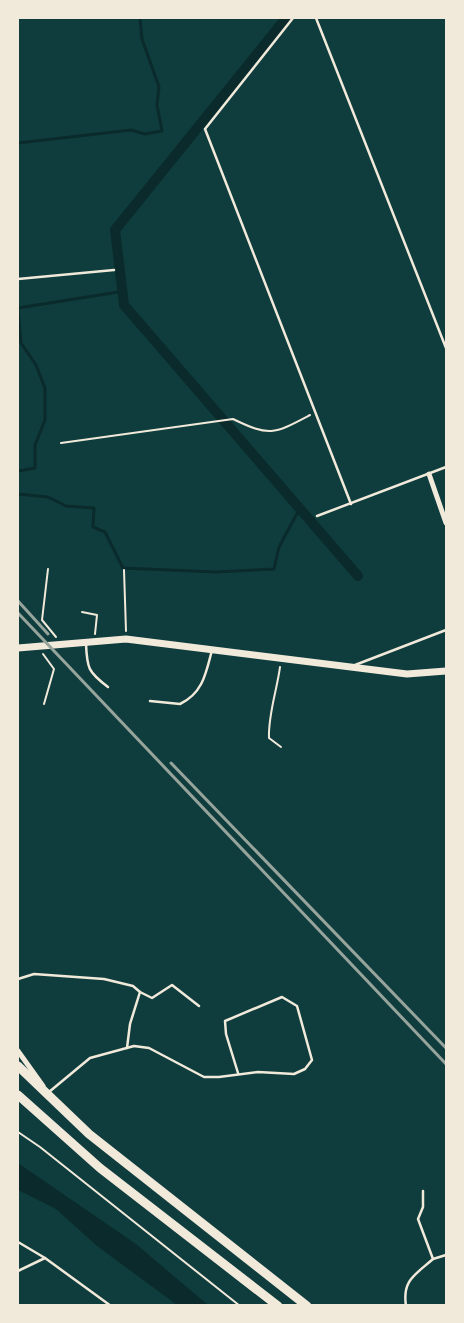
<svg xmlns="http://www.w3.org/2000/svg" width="464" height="1323" viewBox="0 0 464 1323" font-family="'PT Sans',sans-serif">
  <rect width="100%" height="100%" fill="#0f3d3e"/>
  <!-- water -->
  <polygon fill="#0a2a2b" points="18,1163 136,1244 208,1305 177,1305 97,1246 56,1209 18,1190"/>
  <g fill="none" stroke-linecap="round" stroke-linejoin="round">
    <!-- stream -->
    <g stroke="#0a2a2b" stroke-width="3">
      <polyline points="18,143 131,130 145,134 162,131 157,105 159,87 142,39 140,18"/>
      <polyline points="18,308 125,291"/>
      <polyline points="18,309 21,343 36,365 45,388 45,420 35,445 35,468 18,471"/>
      <polyline points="18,494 48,497 66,506 94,508 93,527 105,532 123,568 216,572 274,569 279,547 300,508"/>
    </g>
    <!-- canal -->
    <polyline stroke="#0a2a2b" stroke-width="10" points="286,18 115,230 124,305 358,576"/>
    <!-- path -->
    <g stroke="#f1e9da" stroke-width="2">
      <path d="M61,443L233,419C270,437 274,434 310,415"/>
      <polyline points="48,569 42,620 56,637"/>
      <polyline points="124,570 126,631"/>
      <polyline points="82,612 97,615 95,634"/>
      <polyline points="43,654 54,669 44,704"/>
      <path d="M280,667C277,690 268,715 269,738L281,747"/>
      <polyline points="18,1132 40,1147 240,1306"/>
    </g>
    <!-- service -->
    <g stroke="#f1e9da" stroke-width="2.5">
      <polyline points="293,18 205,129 351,504"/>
      <polyline points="316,18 446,348"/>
      <polyline points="18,279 114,270"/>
      <polyline points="317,516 446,467"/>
      <path d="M86,644C87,668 88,672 108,687"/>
      <polyline points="355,665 446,630"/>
      <path d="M150,701L180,704C203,693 206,673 212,650"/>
      <polyline points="18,979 34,974 104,979 133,986 140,992"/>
      <polyline points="127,1048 130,1024 140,992 152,998 172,985 199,1006"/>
      <polyline points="49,1092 90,1058 134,1046 149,1048 204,1077 219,1077 258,1072 294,1074 305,1069 312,1060 297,1006 282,997 225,1021 226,1034 238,1073"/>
      <polyline points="18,1242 45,1258 111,1306"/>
      <polyline points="433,1259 446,1255"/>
      <polyline points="18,1271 45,1258"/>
      <path d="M406,1306C402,1280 415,1275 433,1259L418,1219L423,1207V1191"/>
    </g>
    <!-- minor -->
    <g stroke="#f1e9da" stroke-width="5">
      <polyline points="429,474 446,523"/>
      <polyline points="18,1051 43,1086"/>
    </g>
    <!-- tertiary -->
    <polyline stroke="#f1e9da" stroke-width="7" points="18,648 126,639 407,674 446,671"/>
    <!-- primary -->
    <g stroke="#f1e9da" stroke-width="9">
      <polyline points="18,1066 89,1134 307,1306"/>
      <polyline points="18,1095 100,1168 278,1306"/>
    </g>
    <!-- rail -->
    <g stroke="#97a49c" stroke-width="3">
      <polyline points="18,601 48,634"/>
      <polyline points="18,613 446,1064"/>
      <polyline points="171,763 446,1048"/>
    </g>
  </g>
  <!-- border -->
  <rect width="464" height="1323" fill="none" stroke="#f1e9da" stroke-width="38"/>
</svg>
